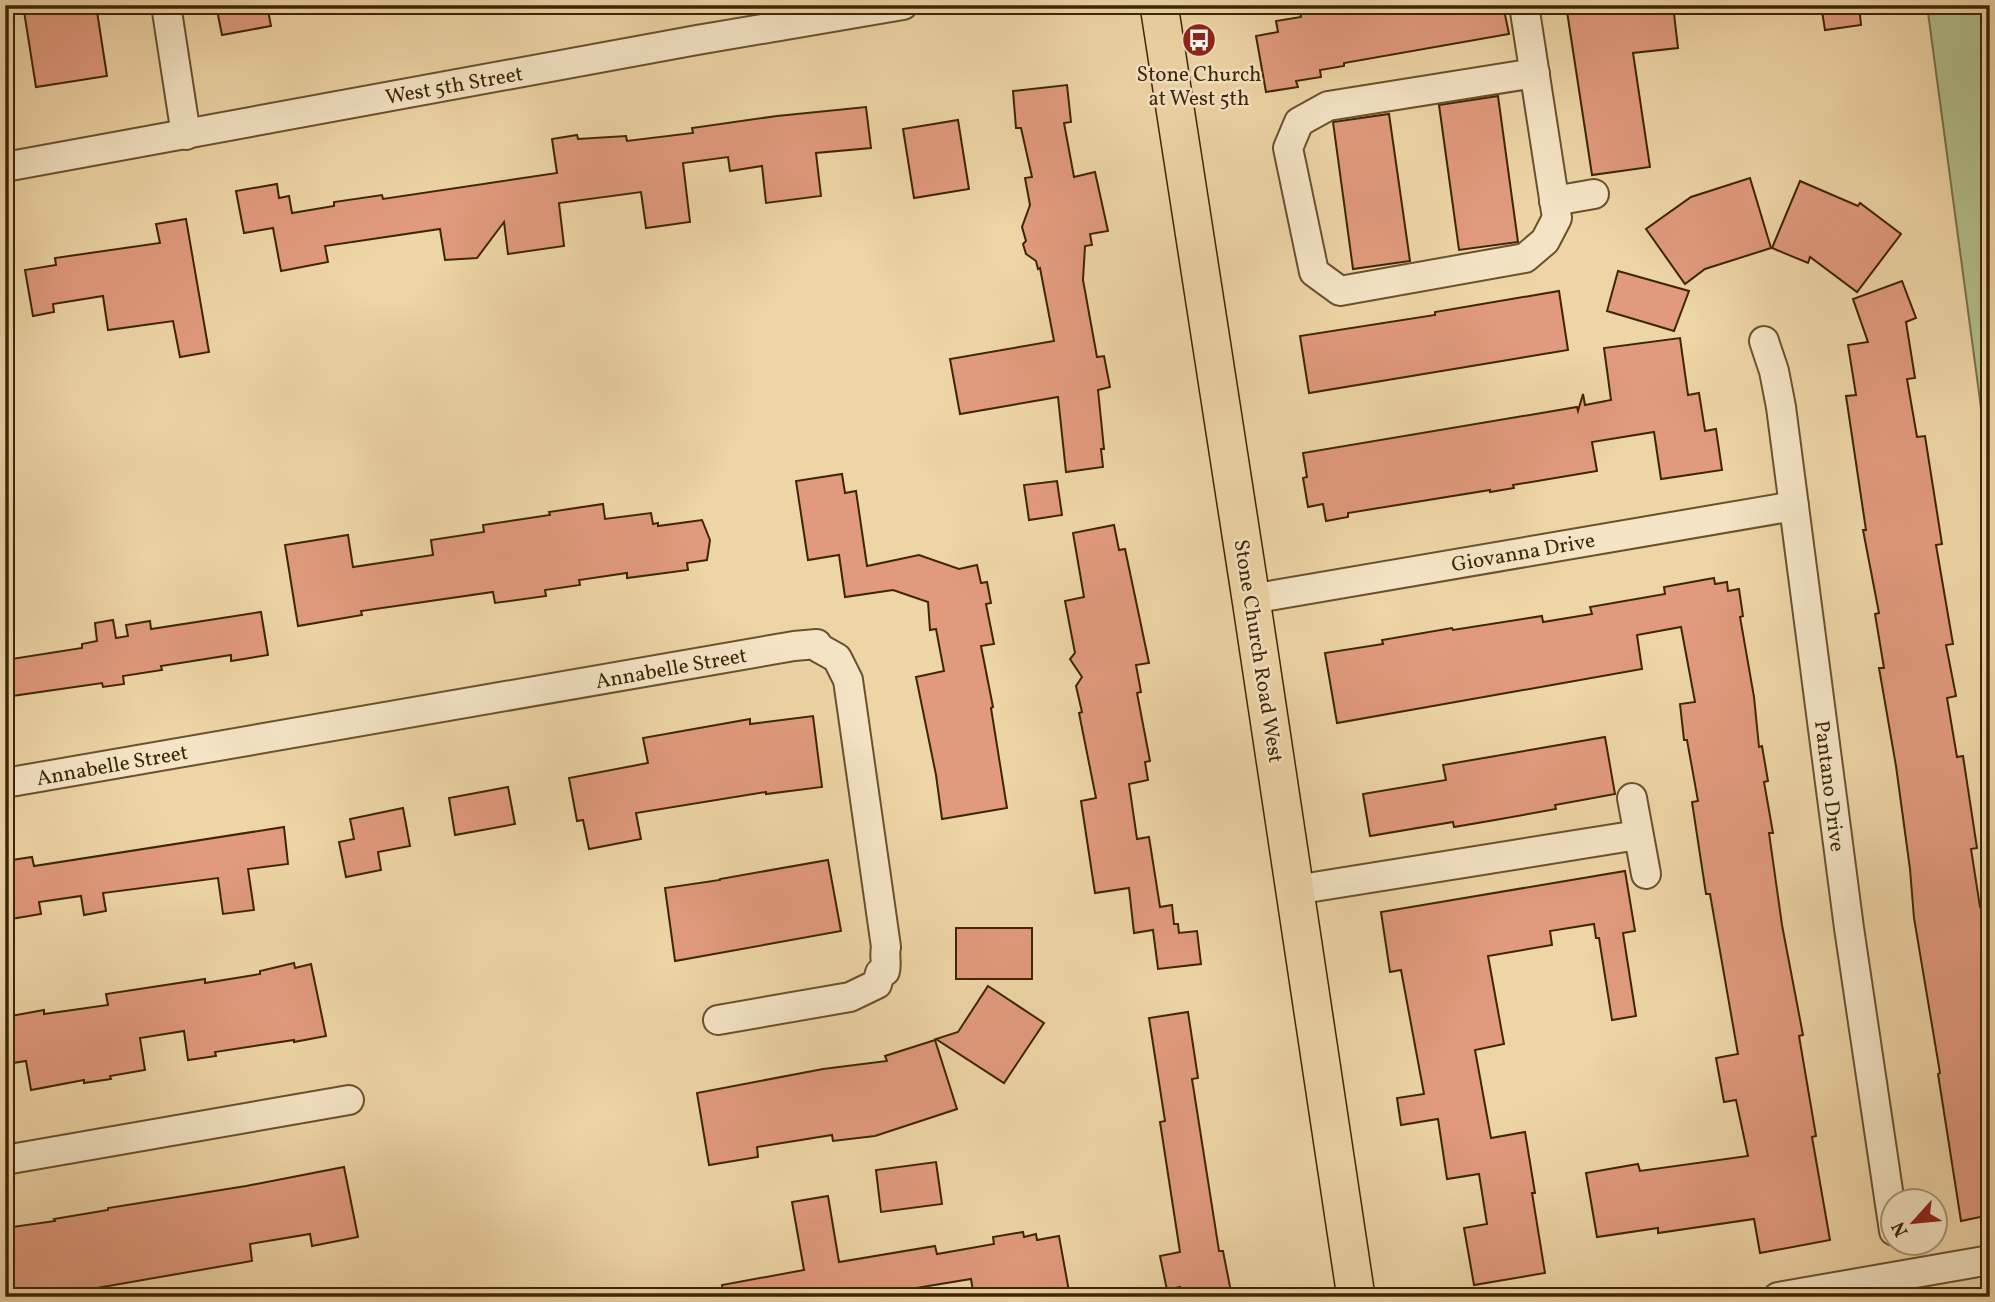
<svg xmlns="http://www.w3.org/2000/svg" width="1995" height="1302" viewBox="0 0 1995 1302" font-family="Vollkorn,serif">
  <rect width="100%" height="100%" fill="#eed5a6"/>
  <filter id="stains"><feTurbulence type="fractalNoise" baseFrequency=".00286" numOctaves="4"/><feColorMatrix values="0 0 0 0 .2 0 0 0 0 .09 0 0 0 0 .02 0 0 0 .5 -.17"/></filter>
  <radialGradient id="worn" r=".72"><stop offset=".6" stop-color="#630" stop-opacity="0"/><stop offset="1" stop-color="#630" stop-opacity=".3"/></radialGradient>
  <!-- green -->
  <polygon fill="#b2be8c" stroke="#787248" stroke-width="2" points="1927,5 1990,5 1990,475"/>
  <!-- building -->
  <g fill="#e19a7d" stroke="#3e2505" stroke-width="2">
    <polygon points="23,5 96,5 107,76 36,87"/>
    <polygon points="216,5 267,5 271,26 222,35"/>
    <polygon points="1326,5 1503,5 1509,34 1344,63 1344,66 1320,70 1321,77 1296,81 1298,87 1266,92 1256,36 1278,32 1276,21 1301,17 1300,10"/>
    <polygon points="1566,5 1673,5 1678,48 1633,53 1650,167 1592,175"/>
    <polygon points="1821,5 1859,5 1861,25 1825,30"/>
    <polygon points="1067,85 1071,122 1064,123 1074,177 1095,172 1108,231 1090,234 1092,245 1085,246 1083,280 1097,357 1104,356 1110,387 1098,390 1104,449 1101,449 1103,467 1066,472 1058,397 960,414 950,359 1054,341 1040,268 1038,269 1036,261 1026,254 1023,244 1026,241 1022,227 1030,205 1025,178 1032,177 1021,128 1016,128 1013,91"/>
    <polygon points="1498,96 1518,242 1459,250 1439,105"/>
    <polygon points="866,107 871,148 816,153 821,196 766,203 762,166 730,171 728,157 683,163 690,222 646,228 641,192 559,203 564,246 508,254 504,222 477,258 445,260 440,229 325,246 328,262 281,271 273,228 244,233 236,191 277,184 279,198 289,196 292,213 334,206 334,202 382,195 383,199 557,173 552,139 577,135 578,139 626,136 627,141 693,133 692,128 777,116"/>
    <polygon points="1389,114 1410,261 1353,269 1333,122"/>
    <polygon points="958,120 969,189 914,198 903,129"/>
    <polygon points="1750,178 1771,248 1705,269 1685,284 1646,229 1691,197"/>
    <polygon points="1800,181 1858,206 1860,203 1901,234 1857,292 1810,257 1808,263 1772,248"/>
    <polygon points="186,219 209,352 180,357 173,321 108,330 103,296 53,304 54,312 33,316 25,270 56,265 55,258 160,243 156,224"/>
    <polygon points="1618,271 1689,291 1674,331 1607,311"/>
    <polygon points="1902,281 1916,318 1906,322 1915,378 1907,379 1917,437 1925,436 1942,544 1936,545 1953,644 1946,645 1956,696 1947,698 1957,757 1963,756 1977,848 1971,849 1980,907 1983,906 1990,943 1990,1215 1961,1221 1938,1074 1940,1073 1914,918 1910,869 1896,766 1879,668 1884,668 1875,614 1879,613 1863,530 1866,530 1846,396 1856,395 1848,345 1868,342 1853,299"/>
    <polygon points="1559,291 1568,350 1309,393 1300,336 1435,315 1435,312"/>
    <polygon points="1680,338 1688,395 1699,393 1705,431 1716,429 1722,470 1661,479 1654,432 1592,442 1597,471 1513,485 1514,488 1490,492 1490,490 1348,513 1348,517 1326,521 1323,504 1308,507 1303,478 1307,477 1303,453 1577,407 1578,411 1583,394 1585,405 1611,400 1604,348"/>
    <polygon points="842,474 845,493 856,491 867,566 919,555 959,569 977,565 981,583 987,582 991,603 986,604 994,644 981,646 993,707 991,708 1007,808 942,819 936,775 916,677 944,671 936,629 930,630 928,602 893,590 845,597 839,555 808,560 796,481"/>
    <polygon points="1057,481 1062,515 1029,520 1024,485"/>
    <polygon points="603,504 605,519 651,513 653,524 658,523 658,526 702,520 710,540 707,560 687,563 688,570 627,578 627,573 579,580 580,585 545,590 546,596 495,603 493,592 361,611 362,615 298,626 285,545 348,535 353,567 433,555 431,540 484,532 483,525 550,515 549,512"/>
    <polygon points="1114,525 1119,550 1125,549 1149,663 1136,665 1141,692 1137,693 1150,761 1145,762 1148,780 1129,784 1137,839 1149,837 1160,907 1172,905 1174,924 1178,924 1179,933 1197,931 1201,964 1158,969 1153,930 1134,933 1129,888 1095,893 1081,801 1096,798 1079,713 1082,712 1076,686 1082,677 1070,659 1075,653 1065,601 1084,597 1073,533"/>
    <polygon points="1714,578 1715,584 1727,582 1728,591 1739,589 1743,616 1740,617 1754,697 1759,747 1762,746 1768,781 1764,782 1773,833 1769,833 1782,925 1803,1035 1799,1036 1816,1136 1812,1137 1830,1240 1760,1253 1754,1219 1658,1233 1658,1228 1597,1237 1586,1173 1638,1164 1640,1171 1748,1156 1736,1100 1724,1102 1716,1058 1738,1054 1710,894 1706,894 1692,802 1698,801 1687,740 1684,740 1680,704 1695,702 1681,627 1637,635 1642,669 1337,723 1325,653 1383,644 1382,640 1452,628 1453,630 1542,616 1543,622 1592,614 1590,607 1665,594 1664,587"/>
    <polygon points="261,612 268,655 231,661 231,655 161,666 162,670 123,676 124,684 103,687 102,683 5,697 5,660 82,648 82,644 97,641 95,623 113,620 116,638 128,636 126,625 150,621 151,629"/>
    <polygon points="813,716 822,787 766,794 766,792 636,813 641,839 589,849 583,820 577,821 569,778 648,763 643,738 750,719 750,724"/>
    <polygon points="1605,737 1615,794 1555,805 1556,809 1495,820 1454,827 1453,822 1370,836 1363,794 1446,780 1443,765"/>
    <polygon points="508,787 515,824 455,835 449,798"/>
    <polygon points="403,808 410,846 378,852 381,870 346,877 339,842 354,839 350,819"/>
    <polygon points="284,827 288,864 248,869 254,910 223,914 218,878 103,893 106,911 84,915 81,896 39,902 41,914 5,920 5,861 32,857 34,866"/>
    <polygon points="828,860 841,931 675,961 665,888 720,880 720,879"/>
    <polygon points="1625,871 1635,931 1623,933 1636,1016 1612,1020 1599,938 1596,938 1594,924 1550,931 1552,945 1488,956 1504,1044 1475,1050 1491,1138 1525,1132 1535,1193 1532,1193 1545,1273 1474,1285 1464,1228 1487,1224 1479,1174 1447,1179 1438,1119 1401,1125 1397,1098 1424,1094 1401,970 1390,972 1381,912"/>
    <rect x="956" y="928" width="76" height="51"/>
    <polygon points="294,963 295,968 311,964 326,1036 294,1042 294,1040 215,1052 216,1056 188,1060 184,1031 140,1038 145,1070 110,1076 111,1079 84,1083 84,1080 31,1090 26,1061 7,1064 5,1017 44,1010 44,1014 108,1005 106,994 205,979 205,983 260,974 260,971"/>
    <polygon points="988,986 1044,1023 1004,1083 936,1039 958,1032"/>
    <polygon points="1188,1012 1198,1078 1192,1079 1219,1251 1223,1251 1232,1297 1182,1297 1180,1287 1167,1290 1160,1256 1180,1252 1160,1122 1165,1121 1149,1018"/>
    <polygon points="935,1040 957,1109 875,1136 833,1141 832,1135 757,1147 758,1157 709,1165 697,1093 823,1069 887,1061 885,1056"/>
    <polygon points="936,1162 942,1204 881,1212 876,1170"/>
    <polygon points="344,1167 358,1237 312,1246 310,1234 250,1244 252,1261 45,1297 5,1297 5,1228 55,1221 54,1219 108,1210 108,1208 246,1186"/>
    <polygon points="828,1196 839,1262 935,1246 937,1254 994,1244 993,1237 1023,1232 1024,1237 1036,1234 1037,1240 1059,1236 1070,1297 974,1297 971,1279 916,1288 918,1297 723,1297 722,1285 804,1270 792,1202"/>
  </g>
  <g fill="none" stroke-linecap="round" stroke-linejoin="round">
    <!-- minor casing -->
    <g stroke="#6a512d" stroke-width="32">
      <g id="minor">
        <polyline points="166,5 186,135"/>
        <polyline points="1524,5 1557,218 1545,241 1525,258 1340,291 1314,272 1288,148 1299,122 1328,106 1535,73"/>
        <polyline points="5,167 697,40 903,5"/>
        <polyline points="1554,201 1594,194"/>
        <polyline points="1764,341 1774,371 1781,407 1849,928 1894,1231"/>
        <polyline points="1251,599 1794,506"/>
        <path d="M5,783L794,646L817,644L819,648L837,658L848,680L886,947C884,955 887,963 885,971L880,973L877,984L850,997L718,1020"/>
        <polyline points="1632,798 1646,874"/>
        <polyline points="1295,890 1638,835"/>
        <polyline points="5,1160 349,1100"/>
        <polyline points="1778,1297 1990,1260"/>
      </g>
    </g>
    <!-- major casing -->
    <g stroke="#3e2505" stroke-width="40">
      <polyline id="major" points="1159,5 1251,599 1356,1297"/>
    </g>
    <!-- minor -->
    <use href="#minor" stroke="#f4e4c5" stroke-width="28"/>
    <!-- major -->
    <use href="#major" stroke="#eed5a6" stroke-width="37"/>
  </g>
  <!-- icons -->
  <defs>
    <g id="bus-disc" transform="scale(1.75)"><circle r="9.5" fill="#8f2418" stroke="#f4e4c5"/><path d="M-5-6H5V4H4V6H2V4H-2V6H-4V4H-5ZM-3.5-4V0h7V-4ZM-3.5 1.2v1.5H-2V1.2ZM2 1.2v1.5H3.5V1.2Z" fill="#fff"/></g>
  </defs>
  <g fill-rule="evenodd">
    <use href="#bus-disc" x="1199" y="40"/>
  </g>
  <g text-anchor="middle" stroke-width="5" stroke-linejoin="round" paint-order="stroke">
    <!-- poi labels -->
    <g font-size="21" fill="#3e2505" stroke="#f4e4c5">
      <text x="1199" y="81">Stone Church<tspan x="1199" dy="24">at West 5th</tspan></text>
    </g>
    <!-- street labels -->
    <g font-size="21" fill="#3e2505" stroke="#f4e4c5">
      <text transform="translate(454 85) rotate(-10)" y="7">West 5th Street</text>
      <text transform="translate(1523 552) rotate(-10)" y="7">Giovanna Drive</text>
      <text transform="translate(1259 651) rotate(81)" y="7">Stone Church Road West</text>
      <text transform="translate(671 668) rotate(-10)" y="7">Annabelle Street</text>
      <text transform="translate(112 765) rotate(-10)" y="7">Annabelle Street</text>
      <text transform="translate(1830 786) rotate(83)" y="7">Pantano Drive</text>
    </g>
  </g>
  <!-- margin -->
  <rect width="1995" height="1302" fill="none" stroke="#eed5a6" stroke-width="28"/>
  <rect x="7" y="7" width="1981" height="1288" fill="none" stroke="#3e2505" stroke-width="3.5"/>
  <rect x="14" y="14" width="1967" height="1274" fill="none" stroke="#3e2505" stroke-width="2"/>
  <!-- north arrow -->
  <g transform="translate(1914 1222) rotate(243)"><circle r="33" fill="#f4e4c5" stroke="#ab9878" stroke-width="2"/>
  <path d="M0-5L12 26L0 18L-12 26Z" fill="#8f2418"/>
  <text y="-10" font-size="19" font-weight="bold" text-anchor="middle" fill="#3e2505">N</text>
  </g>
  <rect width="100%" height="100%" filter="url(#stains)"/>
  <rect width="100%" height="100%" fill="url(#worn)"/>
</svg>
